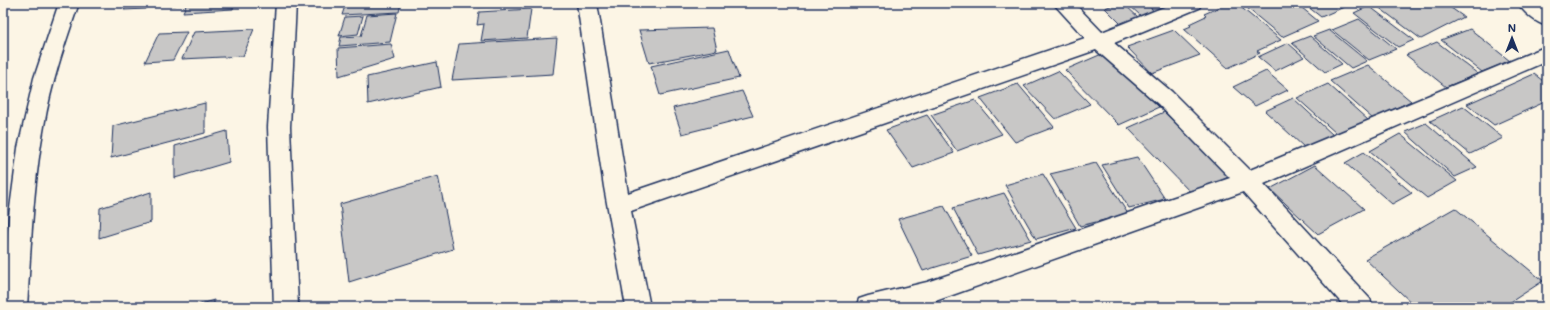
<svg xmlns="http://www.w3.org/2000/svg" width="1550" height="310" viewBox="0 0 1550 310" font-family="Mali,sans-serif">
  <rect width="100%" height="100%" fill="#fcf5e5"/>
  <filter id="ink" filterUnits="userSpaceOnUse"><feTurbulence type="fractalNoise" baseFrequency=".025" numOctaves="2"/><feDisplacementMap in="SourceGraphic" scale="8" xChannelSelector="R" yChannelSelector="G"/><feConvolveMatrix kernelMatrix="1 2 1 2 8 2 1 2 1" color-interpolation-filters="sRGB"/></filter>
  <g filter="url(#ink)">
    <!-- building -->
    <g fill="#c8c7c6" stroke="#1b2f5e">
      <polygon points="128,3 149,3 146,9 124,10"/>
      <polygon points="157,3 177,3 176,5 155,6"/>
      <polygon points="187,3 235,3 233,9 183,12"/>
      <polygon points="346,3 401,3 399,12 342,15"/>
      <polygon points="479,3 538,3 478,7"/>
      <polygon points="1118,3 1123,3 1140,19 1123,26 1105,8"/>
      <polygon points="1132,3 1145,3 1154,11 1141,16 1128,4"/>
      <polygon points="1229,3 1235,7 1238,5 1281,40 1257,51 1260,53 1228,68 1184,29 1191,26 1189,24 1206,16 1204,14"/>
      <polygon points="1241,3 1296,3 1318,21 1282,37"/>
      <polygon points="1303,3 1350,3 1351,4 1321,17"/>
      <polygon points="1385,3 1444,3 1464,17 1421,39 1377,6"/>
      <polygon points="1369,6 1414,40 1398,47 1354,13"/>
      <polygon points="531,9 527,38 481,41 484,24 477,25 479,12"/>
      <polygon points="397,13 390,42 339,46 341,37 361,36 367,15"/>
      <polygon points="363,16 358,34 339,36 345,17"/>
      <polygon points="1359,19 1396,49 1369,60 1332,30"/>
      <polygon points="712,28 717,50 649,63 639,30"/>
      <polygon points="254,29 243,56 182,59 194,32"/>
      <polygon points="1470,29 1510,61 1482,72 1441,40"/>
      <polygon points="1174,30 1200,55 1152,73 1127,47"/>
      <polygon points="1329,30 1367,61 1351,68 1313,36"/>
      <polygon points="187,32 173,60 145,62 159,33"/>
      <polygon points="1310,36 1342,64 1325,72 1292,43"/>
      <polygon points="557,38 553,74 452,80 459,44"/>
      <polygon points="1437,42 1478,74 1446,87 1406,55"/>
      <polygon points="1288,43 1304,57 1275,71 1258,57"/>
      <polygon points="391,44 395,59 339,76 338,48"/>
      <polygon points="729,49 739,78 660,95 651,66"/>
      <polygon points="1104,53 1159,107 1119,125 1065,70"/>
      <polygon points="437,62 441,87 368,104 367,77"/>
      <polygon points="1368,65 1411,101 1373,119 1330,81"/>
      <polygon points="1058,71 1090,104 1055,119 1024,86"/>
      <polygon points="1266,71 1288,90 1255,106 1233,87"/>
      <polygon points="1534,74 1547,84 1547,101 1494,125 1467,104"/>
      <polygon points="1018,84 1054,127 1015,142 980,98"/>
      <polygon points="1328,84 1368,120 1337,134 1297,98"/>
      <polygon points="742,91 753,116 682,134 673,108"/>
      <polygon points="1293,98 1333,135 1305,148 1265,111"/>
      <polygon points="975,100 1002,134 957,151 931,115"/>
      <polygon points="205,103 205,133 111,158 113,126"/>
      <polygon points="1463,106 1503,138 1470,154 1430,121"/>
      <polygon points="1164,112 1230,176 1193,195 1128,128"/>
      <polygon points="927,115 954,153 913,168 886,130"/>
      <polygon points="1426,123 1477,167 1455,177 1405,132"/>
      <polygon points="227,131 229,162 175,178 175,146"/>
      <polygon points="1400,134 1457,181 1427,198 1370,151"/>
      <polygon points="1364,152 1412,193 1392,204 1345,163"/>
      <polygon points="1137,157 1165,199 1129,208 1102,165"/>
      <polygon points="1096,163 1128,214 1080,226 1050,174"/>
      <polygon points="1315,165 1364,209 1318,234 1270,189"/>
      <polygon points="1043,174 1076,228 1036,239 1005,185"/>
      <polygon points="438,176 453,249 349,282 340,204"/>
      <polygon points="151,192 151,222 99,238 100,208"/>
      <polygon points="1004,193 1031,240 978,255 953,208"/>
      <polygon points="944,206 972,256 923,271 898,219"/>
      <polygon points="1455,208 1543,281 1503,307 1416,307 1365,259"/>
      <polygon points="214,300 214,307 190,307"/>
    </g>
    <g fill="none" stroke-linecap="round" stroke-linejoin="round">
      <!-- street casing -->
      <g stroke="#1b2f5e" stroke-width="3">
        <g id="street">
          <polygon points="276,3 296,3 290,127 298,307 274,307 268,127"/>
          <polygon points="577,3 597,3 628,193 1085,38 1053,3 1074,3 1102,32 1174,3 1202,3 1199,8 1114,43 1172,92 1250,170 1547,46 1547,61 1264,184 1370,299 1373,307 1345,307 1243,192 927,304 915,307 856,307 859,299 868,296 927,282 1230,178 1158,104 1096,50 631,211 650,307 626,307 604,187"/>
          <path d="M1518,3H1540L1547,8V26C1536,23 1524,13 1518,3Z"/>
        </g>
      </g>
      <!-- secondary casing -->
      <g stroke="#1b2f5e" stroke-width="3">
        <path id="secondary" d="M59,3H79C65,43 51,84 44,126C33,185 31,246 27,307H3L9,216L18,148L34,78Z"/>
      </g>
      <!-- street -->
      <use href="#street" fill="#fcf5e5" fill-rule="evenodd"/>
      <!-- secondary -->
      <use href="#secondary" fill="#fcf5e5" fill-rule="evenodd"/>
    </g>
  </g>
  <!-- margin -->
  <rect width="1550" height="310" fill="none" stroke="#fcf5e5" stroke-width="16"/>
  <rect x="8" y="8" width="1534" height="294" fill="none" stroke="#1b2f5e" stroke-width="1.5" filter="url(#ink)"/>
  <!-- north arrow -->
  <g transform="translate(1512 38)" stroke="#fcf5e5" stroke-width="3" paint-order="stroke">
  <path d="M0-3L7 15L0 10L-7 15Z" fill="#1b2f5e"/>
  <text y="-6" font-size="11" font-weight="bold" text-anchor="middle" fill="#1b2f5e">N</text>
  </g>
</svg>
